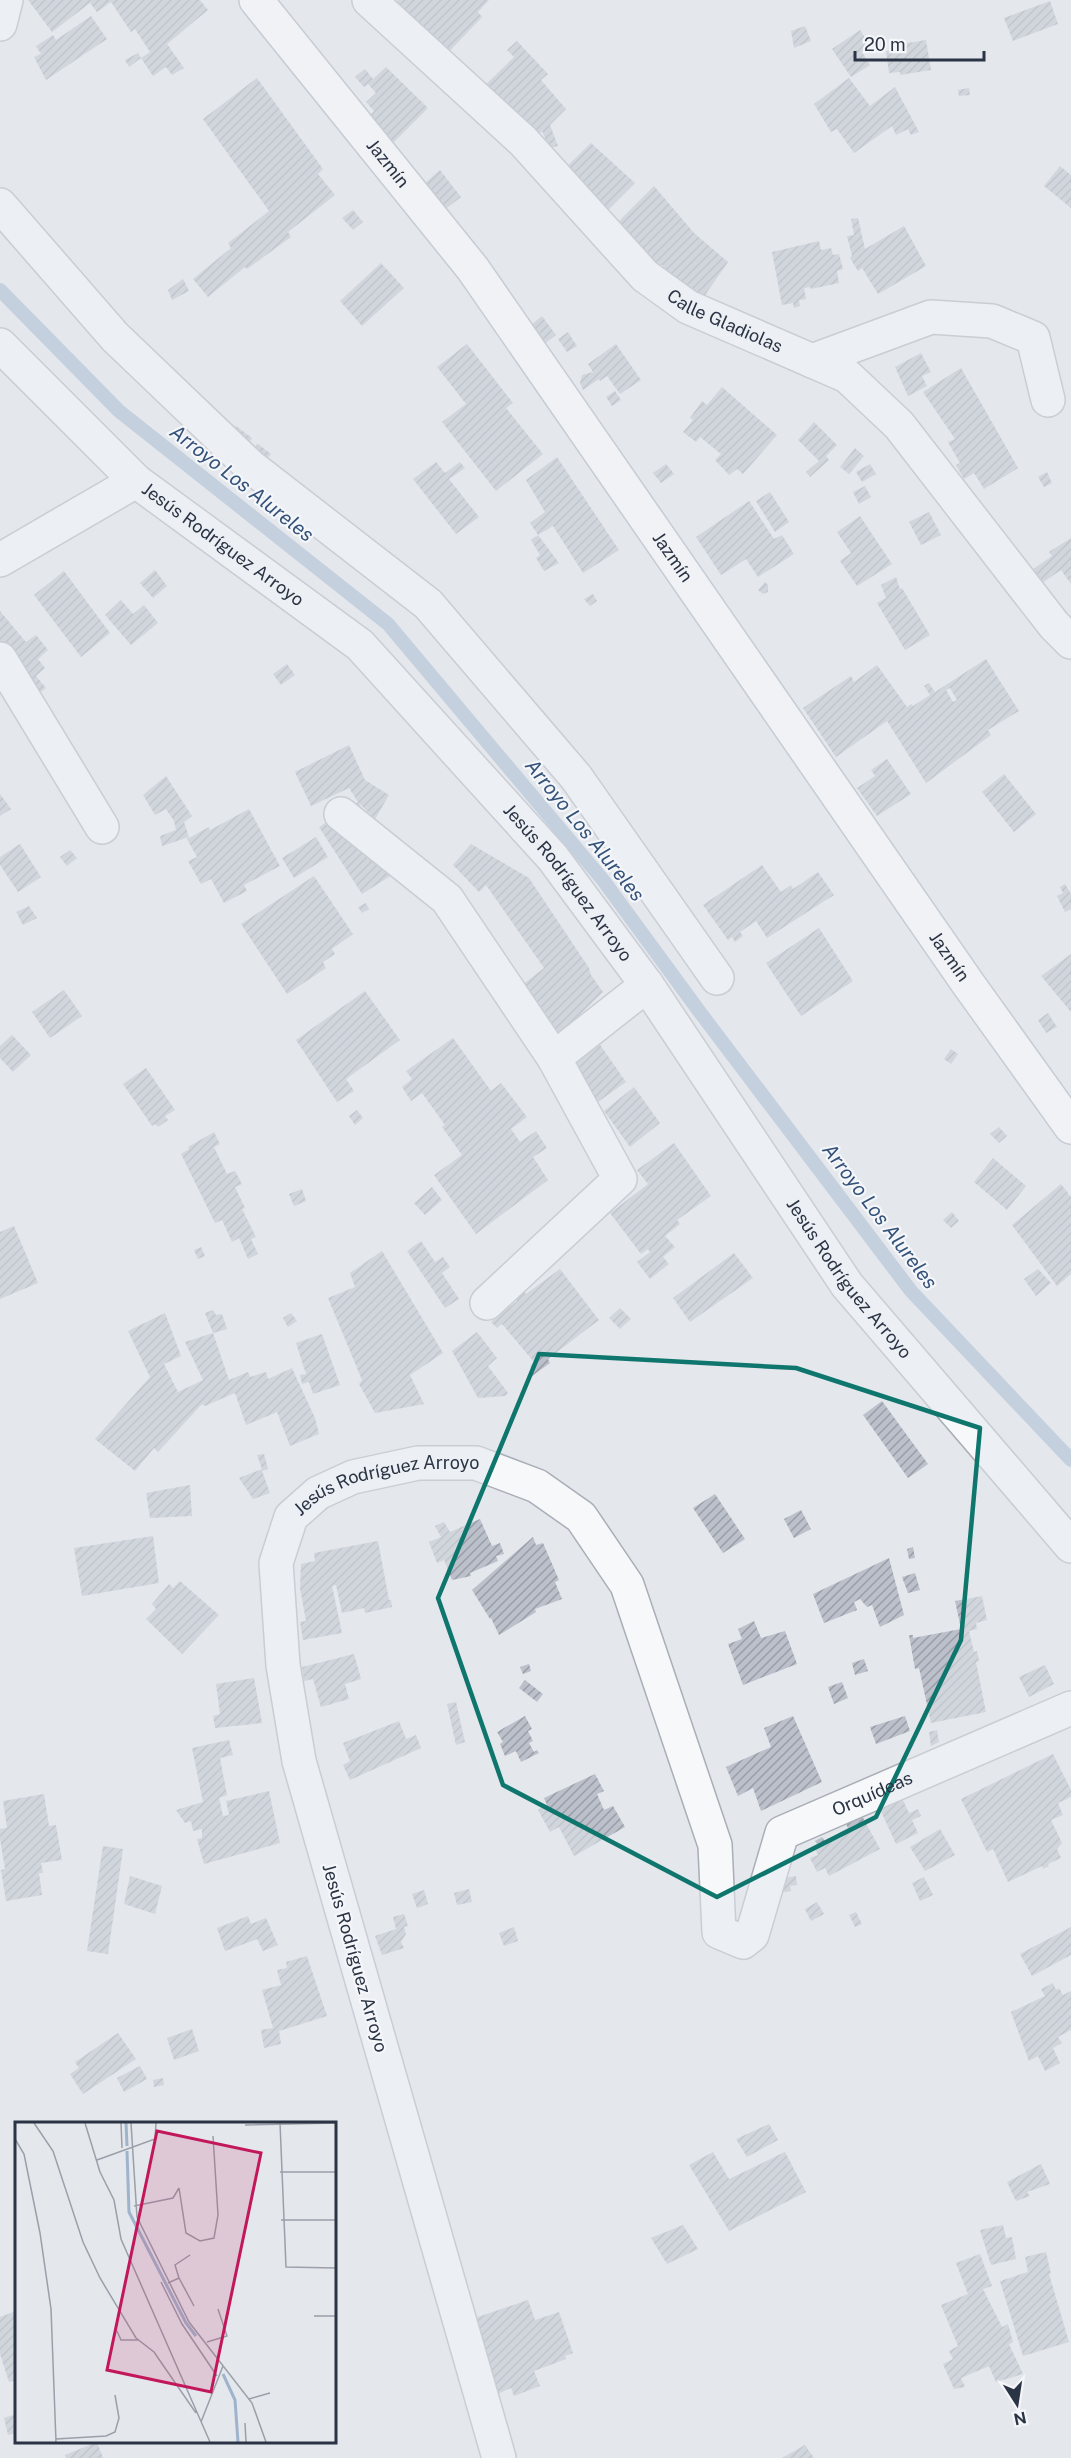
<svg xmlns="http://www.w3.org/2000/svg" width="1071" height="2458" viewBox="0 0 1071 2458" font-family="'Public Sans',sans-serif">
  <defs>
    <pattern id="building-hatch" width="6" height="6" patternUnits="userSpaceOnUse" patternTransform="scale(1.5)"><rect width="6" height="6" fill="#bbc0ca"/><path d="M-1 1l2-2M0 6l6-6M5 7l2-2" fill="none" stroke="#989da6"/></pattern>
  </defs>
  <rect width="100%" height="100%" fill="#e4e7ec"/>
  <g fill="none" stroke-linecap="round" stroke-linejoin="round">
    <!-- stream -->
    <polyline stroke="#9fb4cc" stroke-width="14" points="0,290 119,411 388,624 603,880 699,1011 911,1291 1071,1460"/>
  </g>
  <!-- building -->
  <g fill="url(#building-hatch)" fill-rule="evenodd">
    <polygon points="28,0 200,0 208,10 167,44 184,68 172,75 166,67 153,76 141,58 150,52 135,29 131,32 111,2 97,12 90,3 52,32"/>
    <polygon points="398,0 489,0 478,12 482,17 444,57 389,8"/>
    <polygon points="1050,1 1058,24 1013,41 1004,18"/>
    <polygon points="91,16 107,39 46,80 34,57 41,54 36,46 53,35 56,40"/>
    <polygon points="805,26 811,41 794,48 791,31"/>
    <polygon points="860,30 871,47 862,52 870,65 851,77 832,49"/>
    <polygon points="926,40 931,70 900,75 900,72 889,73 886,51 896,50 895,45"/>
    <polygon points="517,41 548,74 541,80 566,109 550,125 558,146 549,148 542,131 531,143 481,89 514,57 507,50"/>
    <polygon points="138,53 141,58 129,67 125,60"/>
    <polygon points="386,67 428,108 380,156 359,127 374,111 366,102 376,93 368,84 364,87 355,77 365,69 373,79"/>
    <polygon points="257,78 323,169 318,174 335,195 288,232 291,237 247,269 245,267 208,297 193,279 231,248 228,243 269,211 203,119"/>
    <polygon points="849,78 870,106 895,87 919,132 911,135 908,129 896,135 892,126 854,153 837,129 831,132 814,104"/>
    <polygon points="969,88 970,95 959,96 958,90"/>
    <polygon points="591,143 635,183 601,217 559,174"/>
    <polygon points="1060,166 1071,175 1071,208 1044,186"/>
    <polygon points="440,170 461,197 430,221 410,196"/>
    <polygon points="654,186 694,233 728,262 701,301 657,272 663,265 651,266 635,250 633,238 628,243 612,228"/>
    <polygon points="353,210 363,222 353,230 342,218"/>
    <polygon points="858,218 865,249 904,226 926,266 878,294 862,268 858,271 850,258 852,256 847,236 854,235 851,219"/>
    <polygon points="819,241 821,250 831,248 833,255 839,254 843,269 837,271 839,283 811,289 810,287 804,288 806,299 799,300 800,306 794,308 793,303 782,305 772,252"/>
    <polygon points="381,263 404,288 362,326 340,301"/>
    <polygon points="183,279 189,291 172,300 168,290"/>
    <polygon points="542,316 556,335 539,348 525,330"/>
    <polygon points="568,332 577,346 567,352 558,339"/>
    <polygon points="467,344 513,403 506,408 543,454 496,491 442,422 466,404 437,367"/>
    <polygon points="616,344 641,380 620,394 607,376 600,381 599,379 583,390 580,383 582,375 593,372 588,364"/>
    <polygon points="921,353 931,372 922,376 927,386 908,396 895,367"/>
    <polygon points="961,368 1018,468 984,489 974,473 964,479 956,465 960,463 948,442 955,439 923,392"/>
    <polygon points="722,387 777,435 743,474 737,469 729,475 715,460 721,454 700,437 696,442 683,432 693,420 690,418 702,401 707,405"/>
    <polygon points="615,391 621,400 612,406 606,397"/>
    <polygon points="814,422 837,445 826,456 829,460 810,477 806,472 819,461 798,440"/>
    <polygon points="236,426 252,438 247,446 230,433"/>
    <polygon points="258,444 271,454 265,460 252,450"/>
    <polygon points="855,448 864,456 849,474 840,467"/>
    <polygon points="557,457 619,550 583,573 553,526 538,535 530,523 545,512 526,480"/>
    <polygon points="436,462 445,473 460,462 465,468 449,479 479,517 456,534 413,479"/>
    <polygon points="666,464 674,474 661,483 653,473"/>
    <polygon points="870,464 876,474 862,482 856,472"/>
    <polygon points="1047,472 1052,483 1044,487 1038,477"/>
    <polygon points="865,486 871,497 859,504 853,492"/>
    <polygon points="770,492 789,522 775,532 756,501"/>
    <polygon points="749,501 774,539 782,535 794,554 758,577 746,559 721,575 696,537"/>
    <polygon points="929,512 941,535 921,545 909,522"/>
    <polygon points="860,516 892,564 857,586 840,561 851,553 837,532"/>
    <polygon points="538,535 559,563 544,571 536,558 540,555 531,540"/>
    <polygon points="1071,538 1071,584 1061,570 1042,583 1032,570 1052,556 1049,552"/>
    <polygon points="155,570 167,586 153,598 140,583"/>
    <polygon points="64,571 110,633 81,657 34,595"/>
    <polygon points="896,577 900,589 902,588 930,635 905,650 877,603 886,598 881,585"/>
    <polygon points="765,582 768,585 768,592 763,594 758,590"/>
    <polygon points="593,594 597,601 590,606 584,599"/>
    <polygon points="121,600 133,614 144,605 158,623 131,645 105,615"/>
    <polygon points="0,611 26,642 36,635 48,650 38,659 45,668 36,676 46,688 30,700 0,661"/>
    <path d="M986,659L1019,711L988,730L991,735L926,783L887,721L836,757L803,708L851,676L854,682L877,665L907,707L911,704L913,706L930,695L924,686L929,683L935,692ZM950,688L957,700L953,702L946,690Z"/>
    <polygon points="287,664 295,675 281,685 273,674"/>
    <polygon points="349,745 365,780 389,795 375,819 358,802 400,870 362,894 319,827 358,802 349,788 311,806 295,772"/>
    <polygon points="887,759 911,794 877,816 857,788 875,776 871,770"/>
    <polygon points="1004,774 1036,814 1014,832 982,792"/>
    <polygon points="166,776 192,816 184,822 189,837 162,846 160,836 176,830 174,821 166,809 155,815 143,795"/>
    <polygon points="0,794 11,809 0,816"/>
    <polygon points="249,809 280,866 244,885 247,891 224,903 211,879 201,884 188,861 197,857 187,839 209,827 210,830"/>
    <polygon points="316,837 328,857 294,878 282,858"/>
    <polygon points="20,844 41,877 18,892 0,865 0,857"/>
    <polygon points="471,844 529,878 589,968 591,975 603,992 562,1032 554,1034 513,992 544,968 486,885 479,892 453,865"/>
    <polygon points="70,850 77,858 67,866 60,857"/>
    <polygon points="762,865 781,892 791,885 793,889 818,872 834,895 767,938 756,921 740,932 743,936 735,942 732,937 728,940 703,905"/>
    <polygon points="314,876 353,934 332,949 335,954 323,962 326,968 287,994 241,924"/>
    <polygon points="1065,884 1071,894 1071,909 1065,912 1057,896 1063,893 1060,887"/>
    <polygon points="366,903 369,909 362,913 358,907"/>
    <polygon points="29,906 37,918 23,925 16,912"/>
    <polygon points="819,928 853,981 801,1016 766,963"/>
    <polygon points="1071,954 1071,1012 1041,976"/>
    <polygon points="64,990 82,1016 50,1038 32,1012"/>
    <polygon points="365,991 400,1040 346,1079 354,1091 337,1102 296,1040"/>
    <polygon points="1048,1013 1057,1027 1046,1033 1038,1020"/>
    <polygon points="12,1035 31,1055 13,1072 0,1058 0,1046"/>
    <polygon points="453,1038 491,1091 501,1083 527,1117 511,1129 520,1142 536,1131 547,1148 533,1157 548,1180 476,1234 434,1175 462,1155 442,1127 445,1125 422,1093 411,1101 402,1087 412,1079 406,1071"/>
    <polygon points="596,1039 626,1082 595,1104 564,1061"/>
    <polygon points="951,1049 958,1054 951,1064 944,1059"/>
    <polygon points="146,1068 175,1110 165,1116 168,1120 158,1127 155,1124 152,1126 123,1084"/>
    <polygon points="634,1087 660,1123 630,1147 604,1111"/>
    <polygon points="357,1110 363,1118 355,1125 349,1116"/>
    <polygon points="999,1127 1007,1136 999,1143 990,1134"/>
    <polygon points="214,1132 220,1144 214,1147 227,1174 235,1171 242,1184 235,1187 245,1208 242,1209 256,1237 251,1239 258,1254 248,1259 239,1238 232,1242 222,1220 215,1223 181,1154 189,1149 188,1147"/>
    <polygon points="674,1143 711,1196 677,1220 680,1224 665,1236 675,1247 663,1257 669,1264 650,1279 637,1262 650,1252 648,1249 641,1254 610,1213 648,1184 637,1170"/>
    <polygon points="993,1158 1026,1186 1007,1210 974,1182"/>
    <polygon points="1061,1184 1071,1197 1071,1274 1057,1286 1012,1225"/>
    <polygon points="432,1187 442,1200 425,1215 414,1203"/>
    <polygon points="302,1189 306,1201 294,1206 289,1194"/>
    <polygon points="952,1212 959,1221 951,1228 943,1220"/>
    <polygon points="14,1226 38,1283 0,1299 0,1232"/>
    <polygon points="421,1241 435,1262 443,1257 450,1267 442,1273 459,1299 445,1308 407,1251"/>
    <polygon points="201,1247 205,1256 198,1259 194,1250"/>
    <polygon points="382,1251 443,1353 410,1375 424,1404 375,1413 359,1384 362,1380 328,1298 355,1287 350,1273"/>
    <polygon points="734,1253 753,1278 690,1322 673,1298"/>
    <polygon points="560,1269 599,1320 548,1359 550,1363 528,1379 527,1376 533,1371 530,1366 534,1362 502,1324 497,1328 491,1322 517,1301 511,1293 520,1286 526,1294"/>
    <polygon points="1038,1269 1051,1283 1036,1296 1024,1279"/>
    <polygon points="620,1308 631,1319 620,1329 609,1318"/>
    <polygon points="213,1310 216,1315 222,1314 227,1329 213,1333 229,1380 248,1372 250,1377 266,1372 268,1379 292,1368 315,1418 319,1434 290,1446 277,1412 246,1425 235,1393 205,1406 202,1404 158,1452 154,1448 135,1471 95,1439 150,1377 128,1331 165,1313 181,1356 164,1364 178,1392 203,1380 185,1342 213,1333 205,1313"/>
    <polygon points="291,1313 297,1321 288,1327 283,1318"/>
    <polygon points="477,1332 497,1358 488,1366 508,1393 505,1396 478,1398 452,1351"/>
    <polygon points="322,1334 340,1385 313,1394 309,1382 302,1384 300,1375 306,1374 296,1343"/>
    <polygon points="882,1401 928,1464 908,1478 863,1415"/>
    <polygon points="264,1454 268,1469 262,1471 270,1493 253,1499 239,1478 262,1469 257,1455"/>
    <polygon points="190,1485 192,1516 150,1518 146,1493"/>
    <polygon points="715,1494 745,1539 723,1553 693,1508"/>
    <polygon points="801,1510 811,1529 794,1538 784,1519"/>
    <polygon points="480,1519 492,1546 500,1543 504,1554 496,1556 498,1561 470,1573 471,1576 452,1580 444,1560 437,1563 429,1542 441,1537 435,1526 444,1522 450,1532"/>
    <polygon points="153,1536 159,1583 82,1596 74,1548"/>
    <polygon points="533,1537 536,1545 543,1543 559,1580 555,1582 562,1599 535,1609 536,1612 499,1635 491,1618 490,1619 472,1590"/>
    <polygon points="378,1541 389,1600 391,1600 392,1607 365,1613 364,1608 342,1613 336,1585 332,1586 342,1633 303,1640 300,1622 306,1621 300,1588 301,1564 315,1561 314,1553"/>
    <polygon points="913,1547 915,1558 909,1559 907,1549"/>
    <polygon points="889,1558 904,1615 880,1627 872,1605 867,1607 860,1599 854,1602 857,1610 824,1623 813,1594"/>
    <polygon points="915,1573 920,1590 908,1593 902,1577"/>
    <polygon points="180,1581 219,1615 182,1654 146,1619 156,1609 152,1604 169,1584 173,1588"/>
    <polygon points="982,1596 987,1620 976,1623 977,1629 969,1631 974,1652 977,1651 979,1661 976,1662 986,1712 931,1723 919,1668 915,1669 909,1635 913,1635 913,1638 961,1629 955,1601"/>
    <polygon points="754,1621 761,1638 785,1631 797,1664 743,1685 728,1644 742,1639 738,1629"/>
    <polygon points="354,1654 361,1679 345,1684 349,1699 321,1707 313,1679 304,1681 302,1667"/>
    <polygon points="864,1659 868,1671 855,1675 852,1663"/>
    <polygon points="529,1664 531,1671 523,1674 520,1667"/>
    <polygon points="1045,1665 1054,1684 1029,1697 1019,1677"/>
    <polygon points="254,1678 262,1723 215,1728 213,1716 220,1714 216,1684"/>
    <polygon points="525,1680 543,1694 537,1702 519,1688"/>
    <polygon points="842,1682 848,1698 834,1704 828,1687"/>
    <polygon points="456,1702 465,1742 456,1745 447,1704"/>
    <polygon points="525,1716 532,1729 528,1731 533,1741 529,1743 534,1752 537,1750 539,1753 521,1762 516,1751 505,1756 500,1744 503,1742 497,1732"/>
    <polygon points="793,1716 822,1782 761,1811 753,1788 738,1796 726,1767 771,1747 764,1728"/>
    <polygon points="905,1716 910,1731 876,1744 870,1727"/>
    <polygon points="399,1721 406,1739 416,1735 421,1748 350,1780 343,1765 350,1761 343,1743"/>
    <polygon points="937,1730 939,1742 931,1746 929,1732"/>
    <polygon points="229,1740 233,1755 220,1758 227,1795 219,1798 223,1816 229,1815 226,1801 269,1791 280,1843 204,1864 197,1839 202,1838 202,1829 193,1831 191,1821 185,1823 176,1810 203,1802 192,1748"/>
    <polygon points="1053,1754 1071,1790 1071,1797 1058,1803 1063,1815 1051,1820 1062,1843 1057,1849 1061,1858 1048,1864 1049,1866 1043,1869 1042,1866 1008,1882 993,1849 987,1852 961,1799"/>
    <polygon points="595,1774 604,1791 597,1794 604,1810 613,1806 625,1827 574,1856 559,1827 550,1832 538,1810 547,1805 544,1798"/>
    <polygon points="44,1794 49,1826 56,1825 62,1860 41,1863 43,1873 39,1873 42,1895 6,1901 1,1870 5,1869 0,1839 0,1829 7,1828 3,1801"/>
    <polygon points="901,1796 909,1813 918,1809 921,1816 912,1820 918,1833 896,1844 879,1807"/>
    <polygon points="862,1816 880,1849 829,1876 825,1868 817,1872 810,1858 818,1855 814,1847 818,1845 815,1841 822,1837 825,1841 848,1828 846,1824"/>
    <polygon points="940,1829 955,1855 925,1871 910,1847"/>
    <polygon points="103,1846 123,1849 108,1954 87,1951"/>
    <polygon points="130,1876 162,1886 155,1914 124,1904"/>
    <polygon points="796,1876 797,1885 790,1886 791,1891 780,1893 777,1879"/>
    <polygon points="924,1877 933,1895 920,1901 912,1883"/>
    <polygon points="469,1889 472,1902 457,1905 454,1893"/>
    <polygon points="424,1890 428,1904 417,1908 412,1894"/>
    <polygon points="817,1902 824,1914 811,1921 805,1909"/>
    <polygon points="856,1912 862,1924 855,1927 849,1915"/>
    <polygon points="404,1914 408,1926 404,1927 406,1934 401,1942 404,1948 382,1955 375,1936 396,1929 393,1917"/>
    <polygon points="248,1916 251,1924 266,1918 278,1945 263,1951 257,1939 225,1951 217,1928"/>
    <polygon points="514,1927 518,1941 504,1946 499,1933"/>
    <polygon points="1071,1927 1071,1955 1032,1976 1020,1954"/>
    <polygon points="307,1956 327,2016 279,2031 281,2044 264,2048 261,2030 273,2028 262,1990 281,1985 277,1970 287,1968 286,1962"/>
    <polygon points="1053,1983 1056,1990 1059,1988 1063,1995 1071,1991 1071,2030 1058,2037 1062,2043 1053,2048 1060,2063 1045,2071 1038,2056 1029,2061 1011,2012 1045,1996 1041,1989"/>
    <polygon points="192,2029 199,2051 174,2060 167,2038"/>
    <polygon points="118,2033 136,2059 83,2094 70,2074 79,2068 75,2062"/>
    <polygon points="140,2066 147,2079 124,2092 117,2078"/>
    <polygon points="163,2078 164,2085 154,2087 153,2080"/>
    <polygon points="769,2124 778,2140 747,2157 736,2139"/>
    <polygon points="713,2152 729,2179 785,2152 806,2192 729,2231 689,2165"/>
    <polygon points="1041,2164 1050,2184 1027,2192 1030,2196 1016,2201 1007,2182"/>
    <polygon points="683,2225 698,2249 667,2264 651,2238"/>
    <polygon points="1003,2225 1006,2238 1012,2237 1016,2259 991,2265 980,2230"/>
    <polygon points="1046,2252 1051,2274 1049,2274 1069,2342 1023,2356 1000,2281 1028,2272 1025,2257"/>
    <polygon points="980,2254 992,2286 983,2289 1002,2327 1008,2324 1013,2342 1009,2344 1023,2374 996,2382 989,2366 961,2378 965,2387 954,2389 943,2364 953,2359 949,2351 958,2346 941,2305 968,2294 956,2263"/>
    <polygon points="528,2300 535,2320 559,2312 573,2353 565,2356 566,2359 534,2371 540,2386 514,2396 511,2388 493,2396 469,2320"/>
    <polygon points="16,2311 16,2380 9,2382 0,2354 0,2317"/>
    <polygon points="16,2414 16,2433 8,2435 4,2418"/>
    <polygon points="97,2442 103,2458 66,2458 65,2455"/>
    <polygon points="805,2445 814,2458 782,2458 789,2454"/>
  </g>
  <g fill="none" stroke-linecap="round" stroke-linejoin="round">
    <!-- minor casing -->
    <g stroke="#a9aeb7" stroke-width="36">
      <g id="minor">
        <path id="s1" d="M369,0L523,141L645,276L688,307L847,376L899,425L1054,625L1071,642"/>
        <polyline points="0,24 6,0"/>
        <polyline points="0,205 115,337 250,466 428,604 576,777 717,978"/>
        <path id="s2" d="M0,345L136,481L360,645L553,858L647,985L847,1285L1071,1546"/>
        <polyline points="812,361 931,317 992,321 1033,338 1048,400"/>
        <polyline points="0,560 136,481"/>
        <polyline points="0,659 102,827"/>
        <polyline points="341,814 447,899 554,1058"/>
        <polyline points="487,1303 620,1179 554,1058 647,985"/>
        <path id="s3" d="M499,2458L299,1761L283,1665L276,1563L291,1517L318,1493L353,1477L418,1463H476L537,1486L581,1517L627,1585L715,1845L719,1932L743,1942L752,1935L782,1833L1071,1708"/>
      </g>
    </g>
    <!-- major casing -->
    <g stroke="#a3abb8" stroke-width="36">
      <g id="major">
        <path id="s4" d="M256,0L473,269L969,985L1071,1127"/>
      </g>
    </g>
    <!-- minor -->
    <use href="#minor" stroke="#f7f8fa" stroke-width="33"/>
    <!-- major -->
    <use href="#major" stroke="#fff" stroke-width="33"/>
  </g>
  <!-- marked area -->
  <path d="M0 0H1071V2458H0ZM539,1354L796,1368L980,1428L961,1640L876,1817L717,1897L503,1785L438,1598Z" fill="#e4e7ec" fill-opacity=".55" fill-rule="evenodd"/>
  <path fill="none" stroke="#0f766e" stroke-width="4.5" stroke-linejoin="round" d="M539,1354L796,1368L980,1428L961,1640L876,1817L717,1897L503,1785L438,1598Z"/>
  <g text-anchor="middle" stroke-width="4.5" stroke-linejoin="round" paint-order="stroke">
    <!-- street labels -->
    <g font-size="18" fill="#2b3445" stroke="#f4f6f9">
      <text dy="6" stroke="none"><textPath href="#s4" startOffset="210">Jazmín</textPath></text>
      <text dy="6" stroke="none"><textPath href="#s1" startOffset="483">Calle Gladiolas</textPath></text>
      <text dy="6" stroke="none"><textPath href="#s2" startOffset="300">Jesús Rodríguez Arroyo</textPath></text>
      <text dy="6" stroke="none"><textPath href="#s4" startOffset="696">Jazmín</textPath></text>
      <text dy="6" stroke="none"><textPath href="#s2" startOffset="786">Jesús Rodríguez Arroyo</textPath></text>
      <text dy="6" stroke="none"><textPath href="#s4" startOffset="1182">Jazmín</textPath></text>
      <text dy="6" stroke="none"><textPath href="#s2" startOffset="1272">Jesús Rodríguez Arroyo</textPath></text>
      <text dy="6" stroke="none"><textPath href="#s3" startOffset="1078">Jesús Rodríguez Arroyo</textPath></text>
      <text dy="6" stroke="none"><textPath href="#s3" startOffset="1977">Orquídeas</textPath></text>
      <text transform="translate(355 1958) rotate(74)" y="6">Jesús Rodríguez Arroyo</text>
    </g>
    <!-- water labels -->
    <g font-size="20" font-style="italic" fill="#34527a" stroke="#f4f6f9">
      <text transform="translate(242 483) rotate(38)" y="7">Arroyo Los Alureles</text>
      <text transform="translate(585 830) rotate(51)" y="7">Arroyo Los Alureles</text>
      <text transform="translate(880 1216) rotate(53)" y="7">Arroyo Los Alureles</text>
    </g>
  </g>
  <!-- overview -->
  <g transform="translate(15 2122)">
    <rect width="321" height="321" fill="#e4e7ec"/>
    <path fill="none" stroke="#9fb4cc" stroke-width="3" d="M111,1L112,24M112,29L114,90L171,201L181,214M208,252L220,278L223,320"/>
    <path fill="none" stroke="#9a9fa9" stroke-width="1.5" d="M19,1L38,29L68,120L85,156L121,216L139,230L181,291M70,1L85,50L99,78L106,117L195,320M106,1L107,26M116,1L122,95L174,200L237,281L251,320M265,1L271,145L321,146M230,3L321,1M0,17L9,32L25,111L36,187L41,320M82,38L140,17L141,1M265,50H321M164,66L171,111L185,119L199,116L203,93L198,14M119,84L158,76L164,66M266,98H321M164,156L179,184M146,160L167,202L202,254M153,161L164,156L160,143L175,133M299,194H321M102,209L106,218H124M192,220L212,214L203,187M234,277L255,271M186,300L208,244M230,301L231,320M41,317L91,314L100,310L104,296L100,273"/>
    <path fill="#c2185b" fill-opacity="0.15" stroke="#c2185b" stroke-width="3" d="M142,9L246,31L196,270L92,248Z"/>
    <rect width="321" height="321" fill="none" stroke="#2b3445" stroke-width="3"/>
  </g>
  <!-- north arrow -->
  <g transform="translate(1017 2404) rotate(168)" stroke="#f4f6f9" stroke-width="4.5" paint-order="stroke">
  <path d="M0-4.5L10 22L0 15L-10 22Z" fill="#2b3445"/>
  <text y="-9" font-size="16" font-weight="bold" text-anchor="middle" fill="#2b3445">N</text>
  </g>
  <!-- scale -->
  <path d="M855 51v9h129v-9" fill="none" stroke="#2b3445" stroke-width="3"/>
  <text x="864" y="51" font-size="18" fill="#2b3445" stroke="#f4f6f9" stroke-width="4.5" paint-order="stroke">20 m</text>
</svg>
